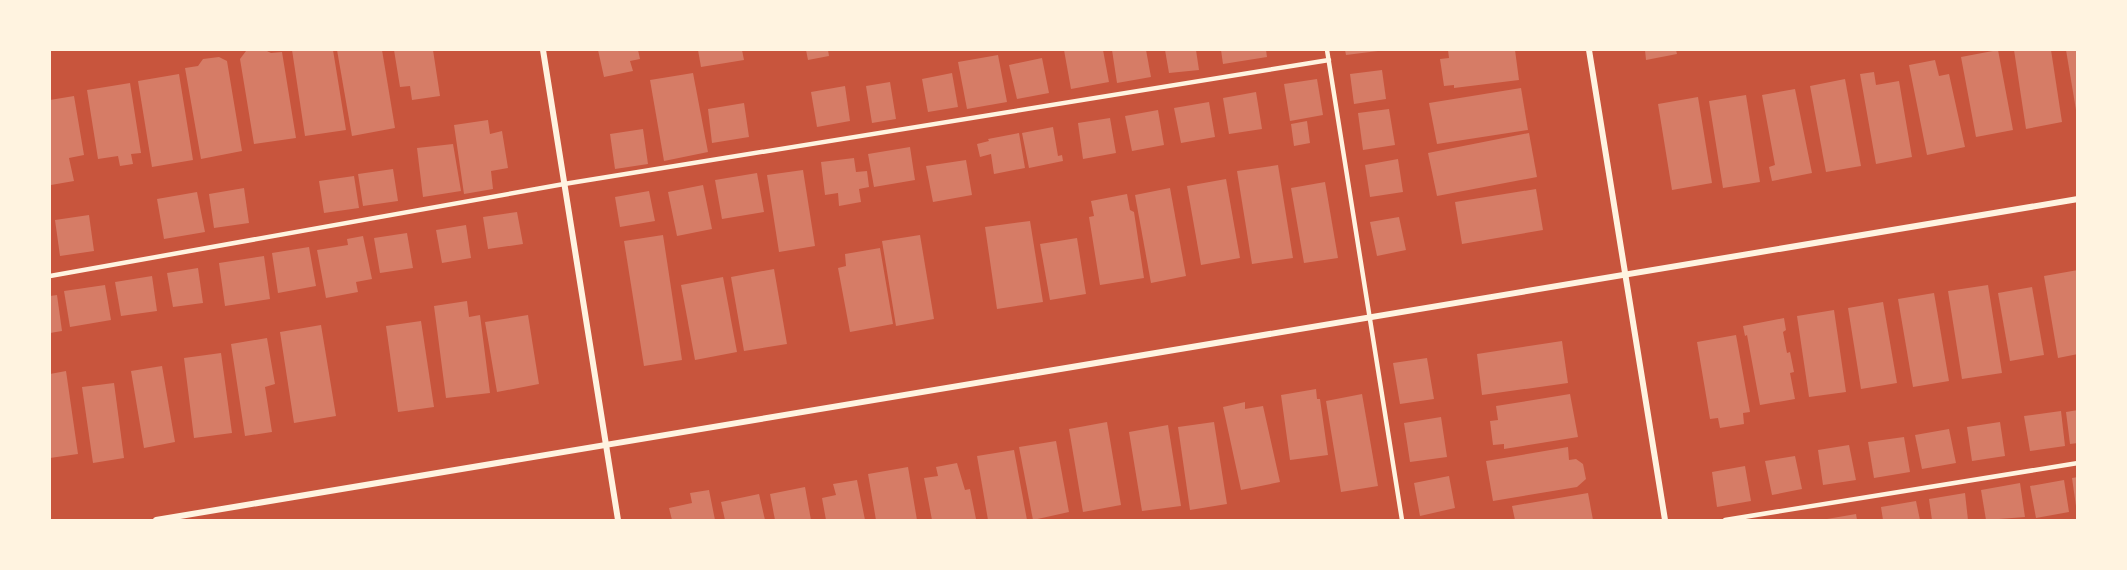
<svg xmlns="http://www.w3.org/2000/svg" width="2127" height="570" viewBox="0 0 2127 570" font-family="'Source Sans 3',sans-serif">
  <rect width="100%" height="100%" fill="#c8553d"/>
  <!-- building -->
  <g fill="#d67c66">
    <polygon points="259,50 265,50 271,53 282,52 296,138 254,144 240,59 246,51"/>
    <polygon points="292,50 333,50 346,130 305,136"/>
    <polygon points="337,50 382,50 395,128 352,136"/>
    <polygon points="394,50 433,50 440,96 412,100 410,86 400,87"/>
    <polygon points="598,50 638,50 640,59 630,61 633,71 604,77"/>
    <polygon points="698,50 742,50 744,60 701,67"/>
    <polygon points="806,50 828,50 829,56 808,60"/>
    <polygon points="1064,50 1103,50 1109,82 1071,89"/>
    <polygon points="1112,50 1146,50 1151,77 1117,83"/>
    <polygon points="1165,50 1196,50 1199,70 1169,73"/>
    <polygon points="1221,50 1266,50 1267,57 1223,64"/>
    <polygon points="1345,50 1378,50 1378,51 1346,55"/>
    <polygon points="1448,50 1515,50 1519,80 1454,88 1454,85 1444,86 1440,59 1449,58"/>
    <polygon points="1645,50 1676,50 1677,54 1646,60"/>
    <polygon points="1998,50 2013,130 1976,137 1961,57"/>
    <polygon points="2014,50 2051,50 2062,122 2026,129"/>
    <polygon points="2066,50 2078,50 2078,110 2076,110"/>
    <polygon points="998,55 1007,102 967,109 958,62"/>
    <polygon points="219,57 227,61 242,151 201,159 185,68 198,66 203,59"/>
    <polygon points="1042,58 1049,93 1017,99 1009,65"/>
    <polygon points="1935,60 1939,76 1949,74 1965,147 1927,155 1909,65"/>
    <polygon points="1382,70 1386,99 1354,104 1350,74"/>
    <polygon points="1874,72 1876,85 1899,81 1912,157 1876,164 1860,74"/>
    <polygon points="693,73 708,152 664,161 650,80"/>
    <polygon points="952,73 958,107 928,112 922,79"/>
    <polygon points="179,74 193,160 152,167 138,81"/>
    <polygon points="1317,79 1323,115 1290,121 1284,84"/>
    <polygon points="1845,79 1861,166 1826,172 1810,86"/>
    <polygon points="890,82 896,119 872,123 866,86"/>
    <polygon points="130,83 141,153 131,154 133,164 120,166 118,156 98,159 87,90"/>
    <polygon points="845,86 850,121 817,127 811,92"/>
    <polygon points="1521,88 1528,130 1437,144 1429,103"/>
    <polygon points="1795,89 1812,173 1772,181 1769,167 1775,165 1762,95"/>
    <polygon points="1256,92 1262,129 1229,134 1223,98"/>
    <polygon points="1746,95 1760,182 1723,188 1709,101"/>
    <polygon points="74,96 84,155 69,158 74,181 51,185 50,100"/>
    <polygon points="1698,97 1712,183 1672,190 1658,104"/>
    <polygon points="1209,102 1215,137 1181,143 1174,108"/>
    <polygon points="744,103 749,137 712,143 708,109"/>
    <polygon points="1389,109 1395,145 1363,150 1358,113"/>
    <polygon points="1158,110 1164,145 1132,151 1125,116"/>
    <polygon points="1110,118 1116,153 1083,159 1078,123"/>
    <polygon points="488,120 490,134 502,131 508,168 491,171 493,189 464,194 454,125"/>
    <polygon points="1307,121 1310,143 1294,146 1291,124"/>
    <polygon points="1053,127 1058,156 1062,155 1063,161 1029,168 1022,133"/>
    <polygon points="643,129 648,164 615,169 610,134"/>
    <polygon points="1019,133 1025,168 994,174 991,154 980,157 977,144 989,141 988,139"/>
    <polygon points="1529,133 1537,177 1437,196 1428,153"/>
    <polygon points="453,144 461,191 423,197 417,148"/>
    <polygon points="910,147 915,180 874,187 868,154"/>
    <polygon points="854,158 856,172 867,171 869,187 859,189 861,202 839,206 838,193 825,195 821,162"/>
    <polygon points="1398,159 1403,192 1370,197 1365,165"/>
    <polygon points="966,160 972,195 933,202 926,166"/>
    <polygon points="1278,165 1293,258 1252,264 1237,171"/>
    <polygon points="393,169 398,201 363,206 358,174"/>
    <polygon points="803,170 815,246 779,252 767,175"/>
    <polygon points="757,173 764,212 722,219 715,180"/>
    <polygon points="354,176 359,208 324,213 319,181"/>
    <polygon points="1226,179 1240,258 1201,265 1187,186"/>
    <polygon points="1325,182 1338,258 1304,263 1291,188"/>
    <polygon points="703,185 712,229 677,236 668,192"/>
    <polygon points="244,188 249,223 214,228 209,194"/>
    <polygon points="1170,188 1186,276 1151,283 1135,195"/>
    <polygon points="1536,189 1543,230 1462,244 1455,202"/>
    <polygon points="649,191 655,221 620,227 615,197"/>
    <polygon points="197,192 205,232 164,239 157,199"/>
    <polygon points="1127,194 1130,210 1134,212 1144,278 1100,285 1089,217 1094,216 1091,201"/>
    <polygon points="517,212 523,244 488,249 483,217"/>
    <polygon points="89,215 94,251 60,256 55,220"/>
    <polygon points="1399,217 1406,250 1377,256 1370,222"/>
    <polygon points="1030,221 1043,302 997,309 985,227"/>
    <polygon points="466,225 471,258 442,263 436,230"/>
    <polygon points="407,233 413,268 380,273 374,238"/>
    <polygon points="663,235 682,360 644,366 624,241"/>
    <polygon points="920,235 934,319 896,326 882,241"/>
    <polygon points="363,236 372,279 356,282 358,292 326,298 317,250 348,245 347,239"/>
    <polygon points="1077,238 1086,294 1050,300 1040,244"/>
    <polygon points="309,247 316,286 278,293 272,253"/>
    <polygon points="880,248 893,324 850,332 838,268 846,266 845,254"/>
    <polygon points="264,256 270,299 225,306 219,263"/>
    <polygon points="198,268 203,303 173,307 167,273"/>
    <polygon points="774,269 787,344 744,351 731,277"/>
    <polygon points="2078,270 2078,354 2058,358 2044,276"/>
    <polygon points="152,276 157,311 121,316 115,282"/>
    <polygon points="723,277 737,352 695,360 681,285"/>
    <polygon points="105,285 111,320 70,327 64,291"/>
    <polygon points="1988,285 2002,373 1962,379 1948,291"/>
    <polygon points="2032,287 2044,355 2010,361 1998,293"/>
    <polygon points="1934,293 1949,381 1913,387 1898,299"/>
    <polygon points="57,295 62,331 50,333 50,296"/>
    <polygon points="467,301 469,317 480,315 490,393 446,398 434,306"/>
    <polygon points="1883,302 1897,383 1861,389 1848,308"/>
    <polygon points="1834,310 1846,392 1809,397 1797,316"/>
    <polygon points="528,315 539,384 497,392 485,322"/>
    <polygon points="1784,318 1786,330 1783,332 1787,353 1790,352 1794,372 1790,373 1795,399 1760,405 1747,335 1745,336 1743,326"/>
    <polygon points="421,321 434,407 398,412 386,326"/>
    <polygon points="321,325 336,416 294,423 280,332"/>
    <polygon points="1736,335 1750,412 1743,413 1744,424 1720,428 1718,418 1710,419 1697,342"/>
    <polygon points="267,338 275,384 265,387 272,432 245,436 231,344"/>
    <polygon points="1562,341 1568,383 1482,395 1477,354"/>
    <polygon points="221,353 232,433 194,438 184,358"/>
    <polygon points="1427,358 1434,399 1400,404 1393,363"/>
    <polygon points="162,366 175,442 144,448 131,371"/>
    <polygon points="66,371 78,454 50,458 50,374"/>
    <polygon points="114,383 124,458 93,463 82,387"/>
    <polygon points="1316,389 1317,399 1320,399 1328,455 1290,460 1281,395"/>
    <polygon points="1362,394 1378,486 1341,492 1326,401"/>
    <polygon points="1570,394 1578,437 1504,449 1504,444 1493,445 1490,421 1498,420 1496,406"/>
    <polygon points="1245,402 1245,409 1263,406 1280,482 1241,490 1223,407"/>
    <polygon points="2078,410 2078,443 2070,444 2066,412"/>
    <polygon points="2061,411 2065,446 2030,451 2024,416"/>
    <polygon points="1441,417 1447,457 1410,462 1404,423"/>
    <polygon points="1107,422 1121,505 1083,512 1069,429"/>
    <polygon points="1214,422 1227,504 1190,510 1178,427"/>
    <polygon points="2000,422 2005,456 1972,461 1967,427"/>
    <polygon points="1168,425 1181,506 1142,511 1129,432"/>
    <polygon points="1949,429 1956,463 1922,469 1915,435"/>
    <polygon points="1904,437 1910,472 1874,478 1868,442"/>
    <polygon points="1056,441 1069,512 1033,520 1019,447"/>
    <polygon points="1849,445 1856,480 1823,485 1818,450"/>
    <polygon points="1568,447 1569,460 1576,459 1583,464 1586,479 1577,487 1493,501 1486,461"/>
    <polygon points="1014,450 1027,520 988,520 977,456"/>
    <polygon points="1795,456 1802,489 1772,495 1765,461"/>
    <polygon points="957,463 965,490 970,489 976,519 932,520 924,478 938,476 936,467"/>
    <polygon points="1745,466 1751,501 1717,507 1712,472"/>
    <polygon points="908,467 917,520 876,520 868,474"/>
    <polygon points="1449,476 1455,508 1420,516 1414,483"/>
    <polygon points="2078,477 2078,506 2076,506 2072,478"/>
    <polygon points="857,480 865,520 826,520 822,498 836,495 833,484"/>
    <polygon points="2064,480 2069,512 2036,518 2030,486"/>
    <polygon points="2020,483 2025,517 1986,520 1981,490"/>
    <polygon points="805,487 811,520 775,520 770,494"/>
    <polygon points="709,490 715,520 672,520 669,508 692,503 690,493"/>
    <polygon points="1588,493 1593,520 1515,520 1512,506"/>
    <polygon points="1965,493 1968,520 1932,520 1929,499"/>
    <polygon points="759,494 765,520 725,520 721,502"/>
    <polygon points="1916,501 1920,520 1883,520 1881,507"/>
    <polygon points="1856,514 1857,520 1828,520 1827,519"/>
  </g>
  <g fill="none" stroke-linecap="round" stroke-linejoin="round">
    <!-- service -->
    <g stroke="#fff3e0" stroke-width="4.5">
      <polyline points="1327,50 1402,520"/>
      <polyline points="50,276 564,184 1329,60"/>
      <polyline points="1725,520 2078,463"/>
    </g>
    <!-- minor -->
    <g stroke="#fff3e0" stroke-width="6">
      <polyline points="543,50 618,520"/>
      <polyline points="1589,50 1665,520"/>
      <polyline points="156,520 2078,199"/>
    </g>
  </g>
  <!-- border -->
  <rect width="2127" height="570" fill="none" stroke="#fff3e0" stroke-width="102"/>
</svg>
